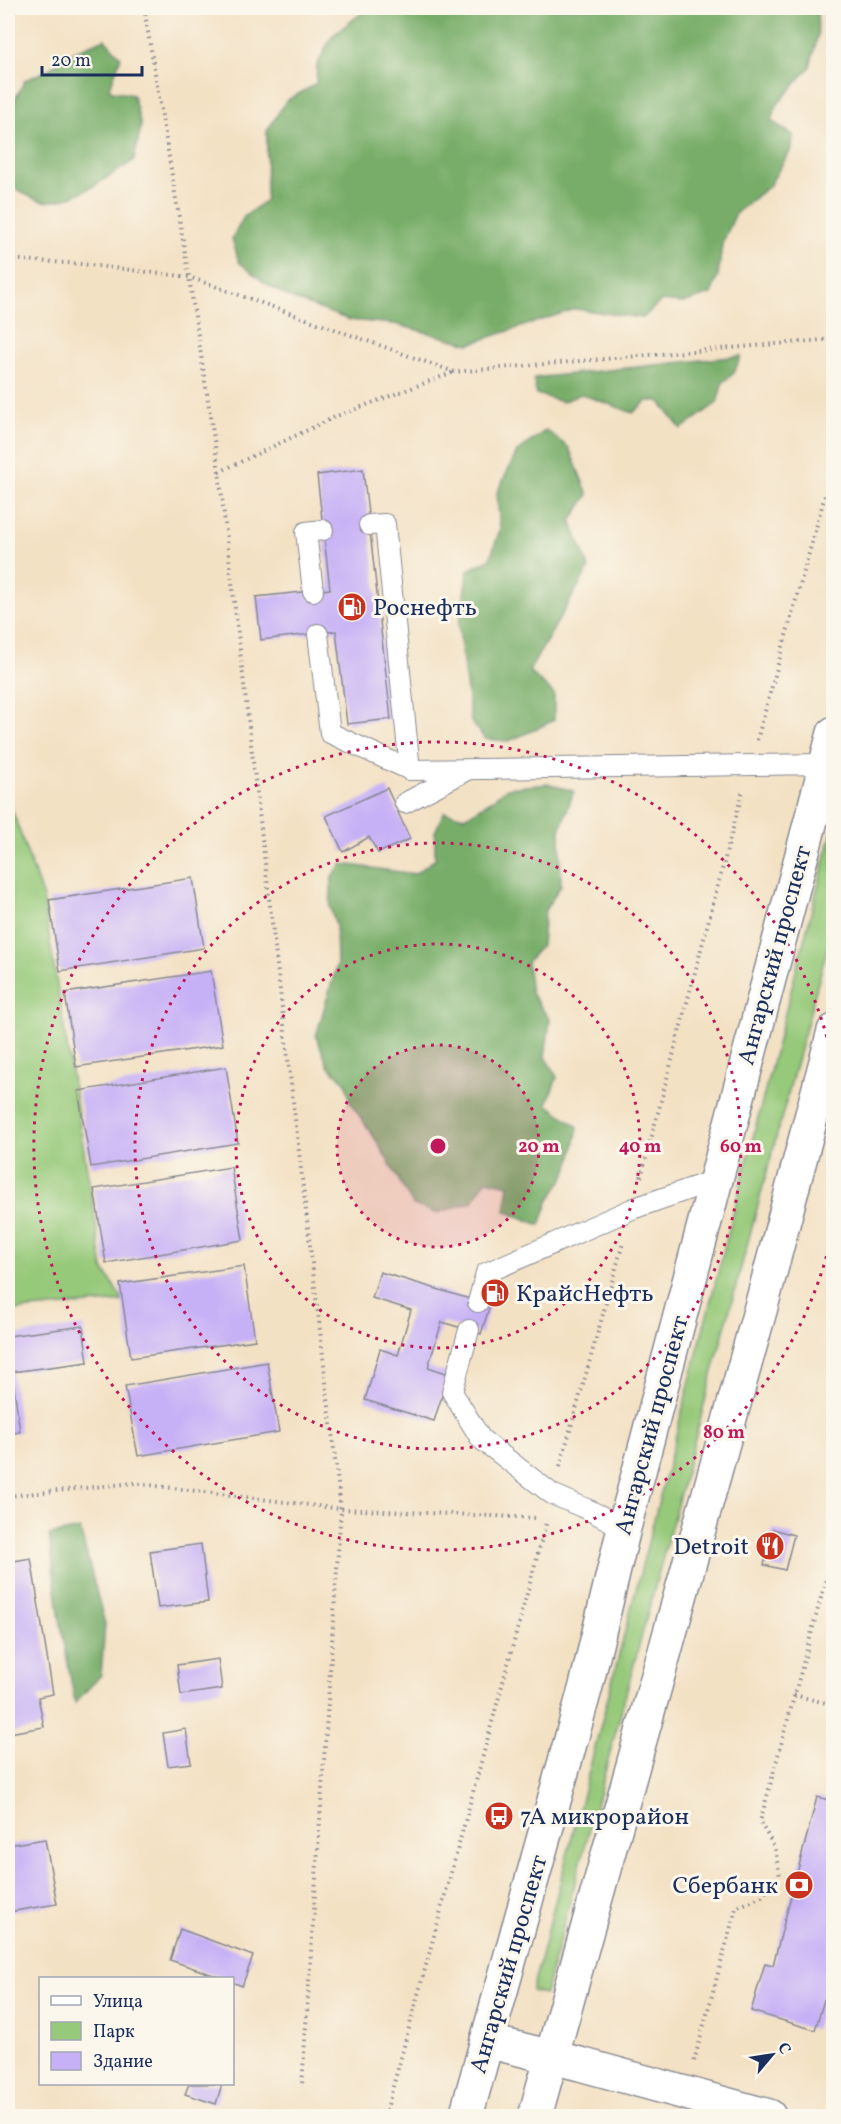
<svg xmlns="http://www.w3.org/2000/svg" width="841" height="2124" viewBox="0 0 841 2124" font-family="Vollkorn,serif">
  <rect width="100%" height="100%" fill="#fbf7ec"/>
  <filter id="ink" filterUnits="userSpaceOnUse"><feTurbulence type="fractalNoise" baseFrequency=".0167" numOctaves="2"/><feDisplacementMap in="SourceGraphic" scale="12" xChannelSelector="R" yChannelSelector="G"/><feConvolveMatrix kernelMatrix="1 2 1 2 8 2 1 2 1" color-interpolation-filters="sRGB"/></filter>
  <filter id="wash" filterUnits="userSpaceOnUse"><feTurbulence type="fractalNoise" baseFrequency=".008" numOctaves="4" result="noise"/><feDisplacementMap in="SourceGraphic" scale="24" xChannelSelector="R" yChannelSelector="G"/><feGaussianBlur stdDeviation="1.35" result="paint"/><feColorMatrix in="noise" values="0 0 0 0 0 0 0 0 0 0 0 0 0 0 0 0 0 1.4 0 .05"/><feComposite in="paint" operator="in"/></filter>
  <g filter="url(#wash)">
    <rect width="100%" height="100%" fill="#f3e1c4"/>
    <!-- green -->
    <g fill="#96c979" stroke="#587c6c" stroke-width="1.5">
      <polygon points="8,798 43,898 103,1268 123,1301 8,1311"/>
      <polygon points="833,828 833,927 545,1994 532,1991"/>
    </g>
    <!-- forest -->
    <g fill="#78ad69" stroke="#4a6e64" stroke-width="1.5">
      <polygon points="368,8 817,8 818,35 810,67 777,105 771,121 793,135 792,148 769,186 736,213 722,244 718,276 711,294 683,303 661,301 643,318 575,309 469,344 395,324 349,320 288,297 266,284 239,262 232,238 244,217 266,200 267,131 286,101 316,84 317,65 332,36"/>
      <path d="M105,39L121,57L109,90L133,95L141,126L134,160C111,175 70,206 41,201C30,198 17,190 8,184V88L14,101L25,80L48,70L66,55Z"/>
      <polygon points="741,356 734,373 723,382 717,403 681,429 659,401 647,401 633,413 581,394 562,402 536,394 534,378"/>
      <polygon points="546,430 569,448 588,495 571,521 589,568 529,671 554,694 554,720 534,730 509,741 485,739 471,722 461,647 459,625 468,570 490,559 500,529 497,493 517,452"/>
      <polygon points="548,784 574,791 560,830 561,886 545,910 542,945 527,962 531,993 550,1020 545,1057 557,1077 547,1104 578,1127 572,1157 565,1176 548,1202 540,1225 505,1211 509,1185 486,1180 472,1202 437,1213 413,1205 376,1140 350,1102 346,1083 328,1066 316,1036 337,965 336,925 330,907 332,876 342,864 415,874 435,859 435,832 444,812 465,817 491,801 507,788"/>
      <polygon points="80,1529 105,1624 101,1675 75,1703 59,1614 49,1535"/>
    </g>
    <g id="blocks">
      <!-- building -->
      <g fill="#c7b1f6">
        <polygon points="363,469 391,719 347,724 336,631 261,640 256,597 330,589 317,475"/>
        <polygon points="387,788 410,839 378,853 369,837 343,852 326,816"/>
        <polygon points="193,878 204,948 60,971 49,900"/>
        <polygon points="211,971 223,1045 76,1067 65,993"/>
        <polygon points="226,1067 238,1143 91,1167 78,1091"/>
        <polygon points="231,1167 243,1240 106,1263 94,1189"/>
        <polygon points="244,1266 255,1340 131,1358 120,1284"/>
        <polygon points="380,1272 490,1305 481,1334 442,1322 428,1367 449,1374 434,1421 365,1400 380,1349 398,1355 411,1310 372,1298"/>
        <polygon points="83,1326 88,1362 12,1372 20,1432 8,1434 8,1349 10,1349 8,1336"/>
        <polygon points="267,1362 279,1432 138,1456 125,1386"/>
        <polygon points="773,1529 794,1535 785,1570 764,1565"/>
        <polygon points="201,1544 208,1602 158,1608 150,1551"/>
        <polygon points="31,1558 53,1694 38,1697 44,1727 9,1733 8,1562"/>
        <polygon points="218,1659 222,1689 181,1695 177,1665"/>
        <polygon points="186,1729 191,1763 168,1766 163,1733"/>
        <polygon points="817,1797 834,1801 834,2003 824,2000 815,2030 751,2011 765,1963 773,1965"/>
        <polygon points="45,1839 57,1904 8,1912 8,1845"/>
        <polygon points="180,1929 253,1956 242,1986 232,1982 232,1978 222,1978 170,1960"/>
        <polygon points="189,2084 222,2084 216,2104 185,2094"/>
      </g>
    </g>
  </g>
  <g filter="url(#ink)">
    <use href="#blocks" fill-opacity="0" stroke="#878891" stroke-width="1.5"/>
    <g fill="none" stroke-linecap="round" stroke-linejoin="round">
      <!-- lane casing -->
      <g stroke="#878891" stroke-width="22">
        <g id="lane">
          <polyline points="369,525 385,524 410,770 824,764"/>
          <polyline points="313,591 306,532 323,530"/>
          <polyline points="318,634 330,733 410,770"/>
          <polyline points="405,803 467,770"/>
          <polyline points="478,1302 486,1273 632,1209 715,1180"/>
          <polyline points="469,1330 452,1392 481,1439 552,1494 589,1510 624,1528"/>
        </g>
      </g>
      <!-- street casing -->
      <g stroke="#878891" stroke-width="36">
        <polyline id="street" points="487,2041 580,2064 769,2116"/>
      </g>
      <!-- secondary casing -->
      <g stroke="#878891" stroke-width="36">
        <g id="secondary">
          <polyline points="466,2116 586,1686 624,1528 834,733"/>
          <polyline points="535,2116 761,1307 834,1031"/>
        </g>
      </g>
      <!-- path -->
      <g stroke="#878891" stroke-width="4" stroke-dasharray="1.5 4.5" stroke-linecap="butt">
        <polyline points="144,8 189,277 219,472 341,1509 302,2085"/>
        <polyline points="8,259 81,264 189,277 454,372 834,339"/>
        <polyline points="219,472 337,416 454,372"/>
        <polyline points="757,740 834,463"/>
        <polyline points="641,1177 743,790"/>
        <polyline points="560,1466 623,1243"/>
        <polyline points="8,1496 133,1483 341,1509 537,1518"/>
        <polyline points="794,1695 834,1705"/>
        <polyline points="694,2061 736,1908 762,1896 780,1877 775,1848 760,1822 834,1550"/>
        <polyline points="385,2116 547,1520"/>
      </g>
      <!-- lane -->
      <use href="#lane" stroke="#fff" stroke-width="20"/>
      <!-- street -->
      <use href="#street" stroke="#fff" stroke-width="33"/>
      <!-- secondary -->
      <use href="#secondary" stroke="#fff" stroke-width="33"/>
    </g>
  </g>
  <!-- distance rings -->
  <circle cx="438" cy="1146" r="101" fill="#c2185b" fill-opacity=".12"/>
  <g fill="none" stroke="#c2185b" stroke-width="3" stroke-dasharray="3 6">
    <circle cx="438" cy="1146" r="101"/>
    <circle cx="438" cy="1146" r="202"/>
    <circle cx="438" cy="1146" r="303"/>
    <path d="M833 1230A404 404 0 1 1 833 1062"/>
  </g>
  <!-- icons -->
  <defs>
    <g id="fuel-disc" transform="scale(1.5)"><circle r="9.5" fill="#c8321e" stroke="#fbf7ec"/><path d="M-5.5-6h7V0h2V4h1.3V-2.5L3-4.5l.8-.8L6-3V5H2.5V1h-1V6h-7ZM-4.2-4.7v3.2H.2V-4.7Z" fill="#fff"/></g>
    <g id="restaurant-disc" transform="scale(1.5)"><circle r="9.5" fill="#c8321e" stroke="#fbf7ec"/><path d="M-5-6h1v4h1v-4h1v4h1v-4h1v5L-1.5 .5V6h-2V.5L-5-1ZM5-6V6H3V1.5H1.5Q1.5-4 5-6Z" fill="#fff"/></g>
    <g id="bus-disc" transform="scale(1.5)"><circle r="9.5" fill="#c8321e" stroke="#fbf7ec"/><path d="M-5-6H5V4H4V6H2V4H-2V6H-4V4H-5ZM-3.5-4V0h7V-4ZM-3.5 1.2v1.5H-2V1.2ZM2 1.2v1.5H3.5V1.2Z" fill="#fff"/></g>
    <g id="bank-disc" transform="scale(1.5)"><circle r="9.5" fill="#c8321e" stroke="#fbf7ec"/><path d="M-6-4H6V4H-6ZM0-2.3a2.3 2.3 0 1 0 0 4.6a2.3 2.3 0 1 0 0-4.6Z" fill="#fff"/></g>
  </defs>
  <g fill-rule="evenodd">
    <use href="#fuel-disc" x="352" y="607"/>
    <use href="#fuel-disc" x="495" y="1293"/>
    <use href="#restaurant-disc" x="770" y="1546"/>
    <use href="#bus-disc" x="499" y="1816"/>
    <use href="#bank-disc" x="799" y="1885"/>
  </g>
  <g text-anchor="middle" stroke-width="6" stroke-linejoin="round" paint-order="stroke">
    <!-- poi labels -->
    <g font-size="24" fill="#1b2f5e" stroke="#fbf7ec" text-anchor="start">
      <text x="373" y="615">Роснефть</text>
      <text x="516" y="1301">КрайсНефть</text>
      <text x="749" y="1554" text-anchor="end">Detroit</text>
      <text x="520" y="1824">7А микрорайон</text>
      <text x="778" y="1893" text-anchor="end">Сбербанк</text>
    </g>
    <!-- street labels -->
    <g font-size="24" fill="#1b2f5e" stroke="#fbf7ec">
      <text transform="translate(774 955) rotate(-75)" y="8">Ангарский проспект</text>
      <text transform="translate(651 1425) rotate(-75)" y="8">Ангарский проспект</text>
      <text transform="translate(508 1964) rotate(-74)" y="8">Ангарский проспект</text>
    </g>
  </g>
  <circle cx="438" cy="1146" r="9" fill="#c2185b" stroke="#fbf7ec" stroke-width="3"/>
  <g font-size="18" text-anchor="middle" font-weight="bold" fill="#c2185b" stroke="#fbf7ec" stroke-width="6" stroke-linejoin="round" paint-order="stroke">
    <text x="539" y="1152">20 m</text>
    <text x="640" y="1152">40 m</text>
    <text x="741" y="1152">60 m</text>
    <text x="724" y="1438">80 m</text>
  </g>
  <!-- margin -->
  <rect width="841" height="2124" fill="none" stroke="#fbf7ec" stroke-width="30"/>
  <!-- legend -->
  <rect x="39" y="1977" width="195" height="108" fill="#fbf7ec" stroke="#a1a7b3" stroke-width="1.5"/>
  <rect x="51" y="1996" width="30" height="9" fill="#ffffff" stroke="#a1a7b3" stroke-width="1.5"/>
  <text x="93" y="2007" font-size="18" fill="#1b2f5e">Улица</text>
  <rect x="51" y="2022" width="30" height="18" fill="#96c979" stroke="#a1a7b3" stroke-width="1.5"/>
  <text x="93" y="2037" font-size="18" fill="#1b2f5e">Парк</text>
  <rect x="51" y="2052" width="30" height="18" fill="#c7b1f6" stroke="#a1a7b3" stroke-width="1.5"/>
  <text x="93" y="2067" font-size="18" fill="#1b2f5e">Здание</text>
  <!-- north arrow -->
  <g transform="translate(772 2055) rotate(61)" stroke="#fbf7ec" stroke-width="4.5" paint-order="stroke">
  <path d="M0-4.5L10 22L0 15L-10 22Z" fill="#1b2f5e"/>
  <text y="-9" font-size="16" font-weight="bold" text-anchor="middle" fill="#1b2f5e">С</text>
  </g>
  <!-- scale -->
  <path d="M42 66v9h100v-9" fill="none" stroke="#1b2f5e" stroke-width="3"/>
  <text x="51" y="66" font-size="18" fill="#1b2f5e" stroke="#fbf7ec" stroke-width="4.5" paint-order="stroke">20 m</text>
</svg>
